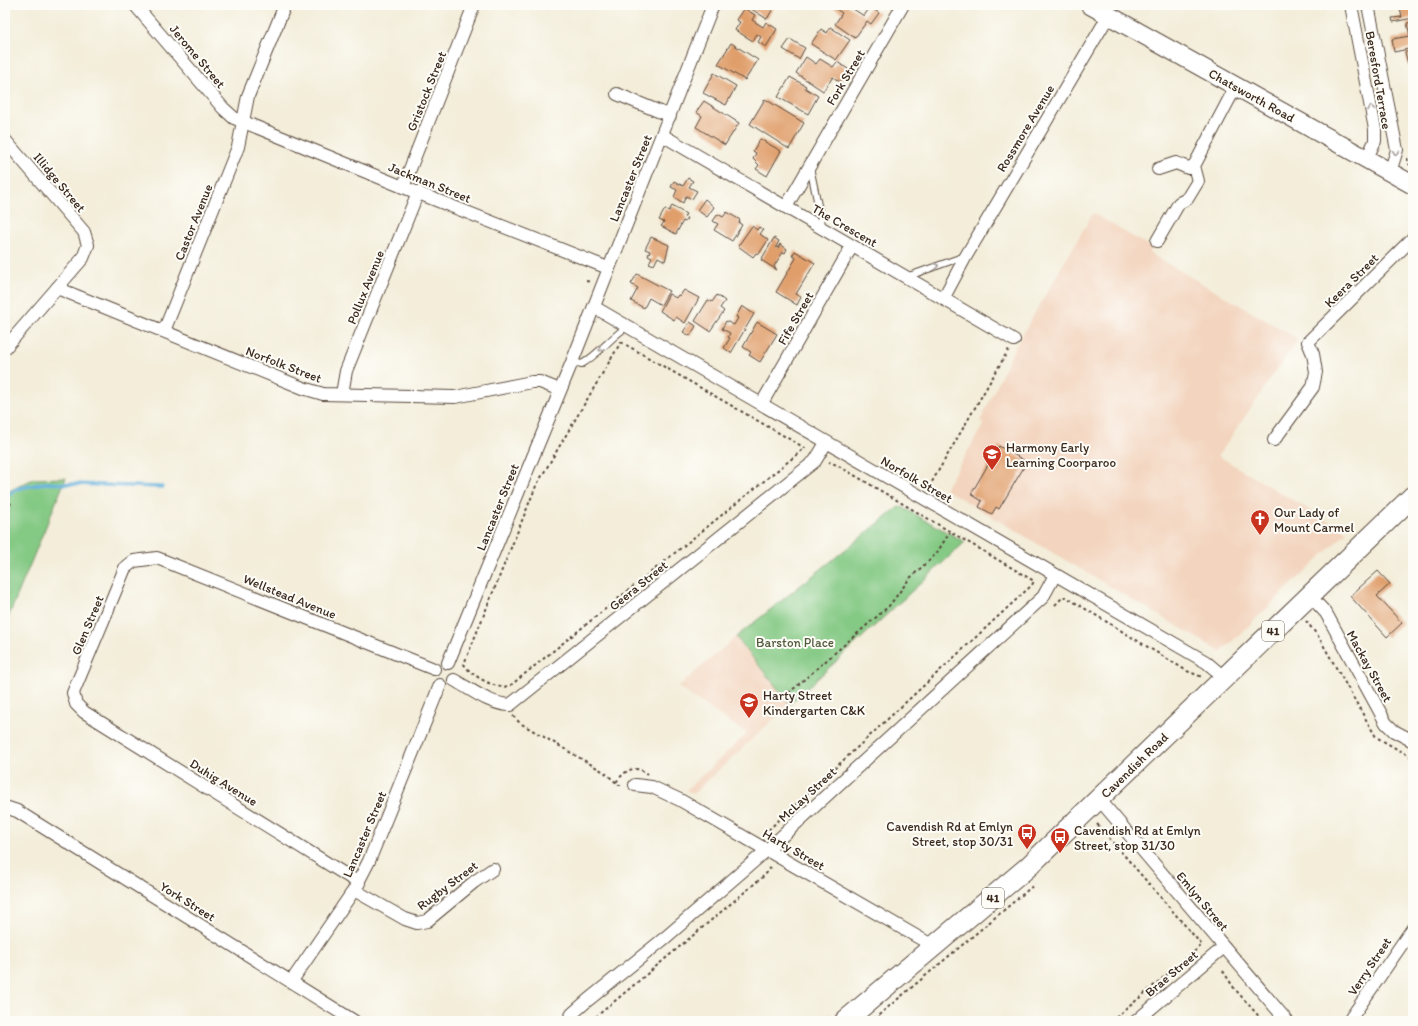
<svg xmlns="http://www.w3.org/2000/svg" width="1418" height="1026" viewBox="0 0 1418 1026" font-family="Itim,sans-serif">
  <rect width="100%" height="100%" fill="#fdfcf7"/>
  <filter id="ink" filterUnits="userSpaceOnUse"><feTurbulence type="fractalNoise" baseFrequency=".025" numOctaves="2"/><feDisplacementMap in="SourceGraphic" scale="8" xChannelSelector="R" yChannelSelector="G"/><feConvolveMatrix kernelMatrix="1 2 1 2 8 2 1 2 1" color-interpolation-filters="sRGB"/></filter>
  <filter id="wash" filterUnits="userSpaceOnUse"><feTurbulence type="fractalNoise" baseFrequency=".012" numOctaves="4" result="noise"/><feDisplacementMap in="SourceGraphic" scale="16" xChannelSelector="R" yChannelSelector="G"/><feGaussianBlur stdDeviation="0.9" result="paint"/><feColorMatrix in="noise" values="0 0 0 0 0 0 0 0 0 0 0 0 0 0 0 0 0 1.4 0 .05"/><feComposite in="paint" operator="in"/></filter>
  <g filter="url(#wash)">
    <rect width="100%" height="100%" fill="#f3edd9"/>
    <!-- built -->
    <g fill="#f3d4be">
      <polygon points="1093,213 1152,248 1149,253 1298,339 1218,456 1347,532 1221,652 945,489 984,424 980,421 1014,349"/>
      <polygon points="736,637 790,704 693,794 686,790 747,734 678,687"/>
    </g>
    <!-- green -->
    <g fill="#84c984" stroke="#607a51">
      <polygon points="66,478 5,625 5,493 33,479"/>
      <polygon points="900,506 965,542 790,704 736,637"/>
    </g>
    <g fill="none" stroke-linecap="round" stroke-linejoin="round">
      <!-- stream -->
      <polyline stroke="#61afdb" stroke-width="3.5" points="5,498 16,489 44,483 162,487"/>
    </g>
    <g id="blocks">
      <!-- building -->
      <g fill="#e09e6b">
        <polygon points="745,5 770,5 774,7 767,19"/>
        <polygon points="834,5 847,5 864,16 870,7 879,13 871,24 867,21 855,38 835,24 842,13 833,7"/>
        <polygon points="1399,5 1413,5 1413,18 1393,22 1392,18 1402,17"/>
        <polygon points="744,8 755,15 752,20 763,27 766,22 777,29 766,47 758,42 761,37 757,34 753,41 735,30 740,22 736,20"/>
        <polygon points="1413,22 1413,48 1394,52 1392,39 1410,36 1407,23"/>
        <polygon points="830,27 850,40 836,60 811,44 821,29 827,33"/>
        <polygon points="790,39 805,48 799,59 783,49"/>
        <polygon points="731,43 758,60 745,80 718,64"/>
        <polygon points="1413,51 1413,63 1408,64 1405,52"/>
        <polygon points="806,57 816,64 820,59 833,67 837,62 848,69 840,82 833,77 823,91 796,73"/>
        <polygon points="714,73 736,86 726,105 703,93"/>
        <polygon points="790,77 806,86 805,88 818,96 808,114 778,97"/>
        <polygon points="765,99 804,123 789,149 750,124"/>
        <polygon points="704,101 739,123 725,145 696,127 702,116 696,112"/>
        <polygon points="760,139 781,151 767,176 756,169 759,165 753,159 756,153 753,151"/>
        <polygon points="688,178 693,181 689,187 697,191 692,199 686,196 683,203 674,197 677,190 671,187 674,181 683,186"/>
        <polygon points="705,199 714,207 707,217 697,210"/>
        <polygon points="672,206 686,214 684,217 687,218 685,222 683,221 676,234 661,226 664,222 659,220 665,209 669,211"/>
        <polygon points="727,212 740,220 739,223 742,225 732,241 714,230 718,224 713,221 718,214 723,217"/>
        <polygon points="752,226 757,230 759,227 763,230 760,234 768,240 759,254 756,253 753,257 738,246"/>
        <polygon points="651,237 669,245 665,261 658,257 654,265 649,263 652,257 648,255 650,251 645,249"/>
        <polygon points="774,238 779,241 776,247 778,248 780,244 787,249 785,253 783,252 774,266 777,270 761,260"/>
        <polygon points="795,251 815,263 796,294 801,297 797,305 776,292 796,258 792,256"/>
        <polygon points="637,274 669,291 661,305 649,298 644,308 631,301 638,288 631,284"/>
        <polygon points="684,290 699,298 685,323 676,317 674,320 660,311 669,294 676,298 678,295 680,296"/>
        <polygon points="717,295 725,301 720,308 724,311 710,331 695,321 708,300 712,302"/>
        <polygon points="742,306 754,314 731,353 724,348 730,338 728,337 730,333 722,329 726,321 734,325 738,318 736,317"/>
        <polygon points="690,322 696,326 690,336 683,332"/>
        <polygon points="757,322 777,334 760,362 749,355 751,352 743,347"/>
        <polygon points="999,446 1027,462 999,509 996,507 992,514 979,507 982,501 971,494"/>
        <polygon points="1378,571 1390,584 1377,596 1402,623 1387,637 1350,596"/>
      </g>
    </g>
  </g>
  <g filter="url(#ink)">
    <use href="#blocks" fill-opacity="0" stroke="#57473a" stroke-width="1"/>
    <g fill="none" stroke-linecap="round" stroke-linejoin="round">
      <!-- service casing -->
      <g stroke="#57473a" stroke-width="8">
        <g id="service">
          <polyline points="810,167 823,229"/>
          <polyline points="906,277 965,256"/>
          <path d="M572,362L582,364C599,354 611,337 628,326"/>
        </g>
      </g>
      <!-- minor casing -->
      <g stroke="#57473a" stroke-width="14">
        <g id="minor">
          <polyline points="135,5 223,108 234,118 403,187 608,268"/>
          <polyline points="1351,5 1375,129 1375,141 1367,158"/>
          <polyline points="1368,5 1397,150 1390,172"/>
          <polyline points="617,94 670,116"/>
          <polyline points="662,135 1014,340"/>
          <polyline points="5,140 84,232 88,245 83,258 5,348"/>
          <polyline points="1158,169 1176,163 1188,168 1194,166"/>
          <polyline points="403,187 474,5"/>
          <polyline points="786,207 903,5"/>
          <polyline points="1157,241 1179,203 1187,199 1198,181 1194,166 1236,86"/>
          <polyline points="57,288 303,388 323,394 455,397 532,382 540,382 560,390"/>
          <polyline points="943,299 966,256 1109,15"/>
          <polyline points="594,307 1206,662 1225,678"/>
          <polyline points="164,331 238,147 248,96 285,5"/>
          <polyline points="342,394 346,371 418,192"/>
          <polyline points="762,403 852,246"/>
          <polyline points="1274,440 1313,387 1316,372 1313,354 1308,342 1413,238"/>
          <polyline points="1310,596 1326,613 1386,723 1394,731 1413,741"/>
          <polyline points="448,663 572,362 713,5"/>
          <path d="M454,680C472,690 489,704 510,705L815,461L826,443"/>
          <polyline points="635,785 652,787 680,800 935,947"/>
          <polyline points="1099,799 1287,1021"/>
          <polyline points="5,807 17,811 354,1021"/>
          <polyline points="359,883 84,712 76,704 73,693 125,568 134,561 157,558 434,669"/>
          <polyline points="354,890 405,919 417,923 427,921 474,882 493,869"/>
          <polyline points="291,982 354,890 369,861 440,685"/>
          <polyline points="568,1021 572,1014 588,1000 666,937 767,850 1043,597 1055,575"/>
          <polyline points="1136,1021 1224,947"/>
          <polyline points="1349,1021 1413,928"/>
        </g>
      </g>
      <!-- secondary casing -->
      <g stroke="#57473a" stroke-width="20">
        <polyline id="secondary" points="1090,5 1413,185"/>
      </g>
      <!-- primary casing -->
      <g stroke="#57473a" stroke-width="22">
        <polyline id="primary" points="845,1021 1028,867 1413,496"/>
      </g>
      <!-- path -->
      <g stroke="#57473a" stroke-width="2" stroke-dasharray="3 3" stroke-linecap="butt">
        <polyline points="1407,158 1409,164 1413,166"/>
        <polyline points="586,281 591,282"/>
        <path d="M621,342L805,448L511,685C508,686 505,687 502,687C491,686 469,674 464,664L536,486Z"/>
        <polyline points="929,487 1009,349"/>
        <polyline points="5,491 11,505"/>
        <polyline points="1055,605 1063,597 1066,597 1187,671 1202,677"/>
        <polyline points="1306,621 1318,636 1376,737 1413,758"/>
        <polyline points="784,697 889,606 910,578 936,554 950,532"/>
        <polyline points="513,716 520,723 604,772 619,785 624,785"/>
        <path d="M616,782C626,770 634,764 648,774"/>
        <polyline points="1097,824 1202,945 1112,1021"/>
        <polyline points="764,834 1032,585 1034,581 837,465 829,462"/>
        <polyline points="1223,971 1234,988 1263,1021"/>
        <polyline points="874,1019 1035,884"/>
        <polyline points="591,1021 765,875 772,866"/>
        <polyline points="824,1021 829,1017"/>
      </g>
      <!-- service -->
      <use href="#service" stroke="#fff" stroke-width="6"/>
      <!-- minor -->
      <use href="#minor" stroke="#fff" stroke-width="12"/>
      <!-- secondary -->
      <use href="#secondary" stroke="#fff" stroke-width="18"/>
      <!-- primary -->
      <use href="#primary" stroke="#fff" stroke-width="20"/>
    </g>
    <!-- one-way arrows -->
    <defs><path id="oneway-chevron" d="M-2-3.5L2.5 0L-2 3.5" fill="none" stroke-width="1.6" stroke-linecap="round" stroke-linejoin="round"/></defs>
    <g stroke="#a79f9a">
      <use href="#oneway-chevron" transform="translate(1371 108) rotate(-101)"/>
      <use href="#oneway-chevron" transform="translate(1396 153) rotate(95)"/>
      <use href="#oneway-chevron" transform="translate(936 266) rotate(-17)"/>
      <use href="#oneway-chevron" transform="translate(601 349) rotate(136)"/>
    </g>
  </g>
  <!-- icons -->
  <defs>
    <g id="school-pin" transform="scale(1)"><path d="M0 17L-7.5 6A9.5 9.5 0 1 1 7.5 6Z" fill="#c8321e" stroke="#fdfcf7"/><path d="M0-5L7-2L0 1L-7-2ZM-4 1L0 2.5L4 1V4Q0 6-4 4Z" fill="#fff"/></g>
    <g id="church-pin" transform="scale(1)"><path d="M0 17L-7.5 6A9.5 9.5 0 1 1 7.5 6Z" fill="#c8321e" stroke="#fdfcf7"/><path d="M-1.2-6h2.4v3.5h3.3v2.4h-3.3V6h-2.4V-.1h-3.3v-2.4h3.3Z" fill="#fff"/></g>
    <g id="bus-pin" transform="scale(1)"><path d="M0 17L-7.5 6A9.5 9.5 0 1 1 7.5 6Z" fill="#c8321e" stroke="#fdfcf7"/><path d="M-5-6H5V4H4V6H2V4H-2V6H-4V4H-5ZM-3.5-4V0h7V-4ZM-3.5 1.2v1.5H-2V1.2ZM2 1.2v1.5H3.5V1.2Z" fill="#fff"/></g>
  </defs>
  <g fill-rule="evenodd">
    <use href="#school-pin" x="992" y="454"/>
    <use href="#church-pin" x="1260" y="519"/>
    <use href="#school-pin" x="749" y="702"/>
    <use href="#bus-pin" x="1027" y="833"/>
    <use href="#bus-pin" x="1060" y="837"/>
  </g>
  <g text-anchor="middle" stroke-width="4" stroke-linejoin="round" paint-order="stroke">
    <!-- shield labels -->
    <g fill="#fdfcf7" stroke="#75695f" stroke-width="1">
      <rect x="1262" y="621" width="22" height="20" rx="3"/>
      <rect x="982" y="888" width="22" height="20" rx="3"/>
    </g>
    <g font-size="12" font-weight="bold" fill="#3b2a1e">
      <text x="1273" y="635">41</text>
      <text x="993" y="902">41</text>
    </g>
    <!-- street labels -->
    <g font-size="13" fill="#3b2a1e" stroke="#fdfcf7">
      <text transform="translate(198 56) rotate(50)" y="5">Jerome Street</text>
      <text transform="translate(845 77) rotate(-59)" y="5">Fork Street</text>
      <text transform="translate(1379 80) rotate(80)" y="5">Beresford Terrace</text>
      <text transform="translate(426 91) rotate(-68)" y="5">Gristock Street</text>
      <text transform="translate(1252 95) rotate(29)" y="5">Chatsworth Road</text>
      <text transform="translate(1025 128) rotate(-59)" y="5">Rossmore Avenue</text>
      <text transform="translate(630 178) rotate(-68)" y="5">Lancaster Street</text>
      <text transform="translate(60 182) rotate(50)" y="5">Illidge Street</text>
      <text transform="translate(430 182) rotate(22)" y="5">Jackman Street</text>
      <text transform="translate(193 222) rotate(-68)" y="5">Castor Avenue</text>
      <text transform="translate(845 225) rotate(30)" y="5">The Crescent</text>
      <text transform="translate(1351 280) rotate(-45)" y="5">Keera Street</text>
      <text transform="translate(365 287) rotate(-68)" y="5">Pollux Avenue</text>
      <text transform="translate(795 318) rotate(-60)" y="5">Fife Street</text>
      <text transform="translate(284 364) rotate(21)" y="5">Norfolk Street</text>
      <text transform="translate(917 479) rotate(30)" y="5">Norfolk Street</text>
      <text transform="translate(497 507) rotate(-68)" y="5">Lancaster Street</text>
      <text transform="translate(638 585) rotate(-39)" y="5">Geera Street</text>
      <text transform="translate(290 596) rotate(22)" y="5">Wellstead Avenue</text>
      <text transform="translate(87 625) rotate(-67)" y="5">Glen Street</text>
      <text transform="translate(1370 666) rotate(61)" y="5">Mackay Street</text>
      <text transform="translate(1134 765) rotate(-44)" y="5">Cavendish Road</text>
      <text transform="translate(224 782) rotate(32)" y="5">Duhig Avenue</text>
      <text transform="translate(807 794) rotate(-43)" y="5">McLay Street</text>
      <text transform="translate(364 834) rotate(-67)" y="5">Lancaster Street</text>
      <text transform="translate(794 849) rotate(30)" y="5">Harty Street</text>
      <text transform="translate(447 885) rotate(-37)" y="5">Rugby Street</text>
      <text transform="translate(188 901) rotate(32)" y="5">York Street</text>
      <text transform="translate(1203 901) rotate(50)" y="5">Emlyn Street</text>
      <text transform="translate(1369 966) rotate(-56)" y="5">Verry Street</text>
      <text transform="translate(1171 973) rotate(-40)" y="5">Brae Street</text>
    </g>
    <!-- poi labels -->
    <g font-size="13" fill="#3b2a1e" stroke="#fdfcf7" text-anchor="start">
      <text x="1006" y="452">Harmony Early<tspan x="1006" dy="15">Learning Coorparoo</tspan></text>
      <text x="1274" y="517">Our Lady of<tspan x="1274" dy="15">Mount Carmel</tspan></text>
      <text x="763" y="700">Harty Street<tspan x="763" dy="15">Kindergarten C&amp;K</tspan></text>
      <text x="1013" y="831" text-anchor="end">Cavendish Rd at Emlyn<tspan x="1013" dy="15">Street, stop 30/31</tspan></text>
      <text x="1074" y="835">Cavendish Rd at Emlyn<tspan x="1074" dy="15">Street, stop 31/30</tspan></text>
    </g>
    <!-- park labels -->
    <g font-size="13" fill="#515a3d" stroke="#fdfcf7">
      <text x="795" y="647">Barston Place</text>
    </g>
  </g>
  <!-- margin -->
  <rect width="1418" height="1026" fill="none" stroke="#fdfcf7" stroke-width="20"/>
</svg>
